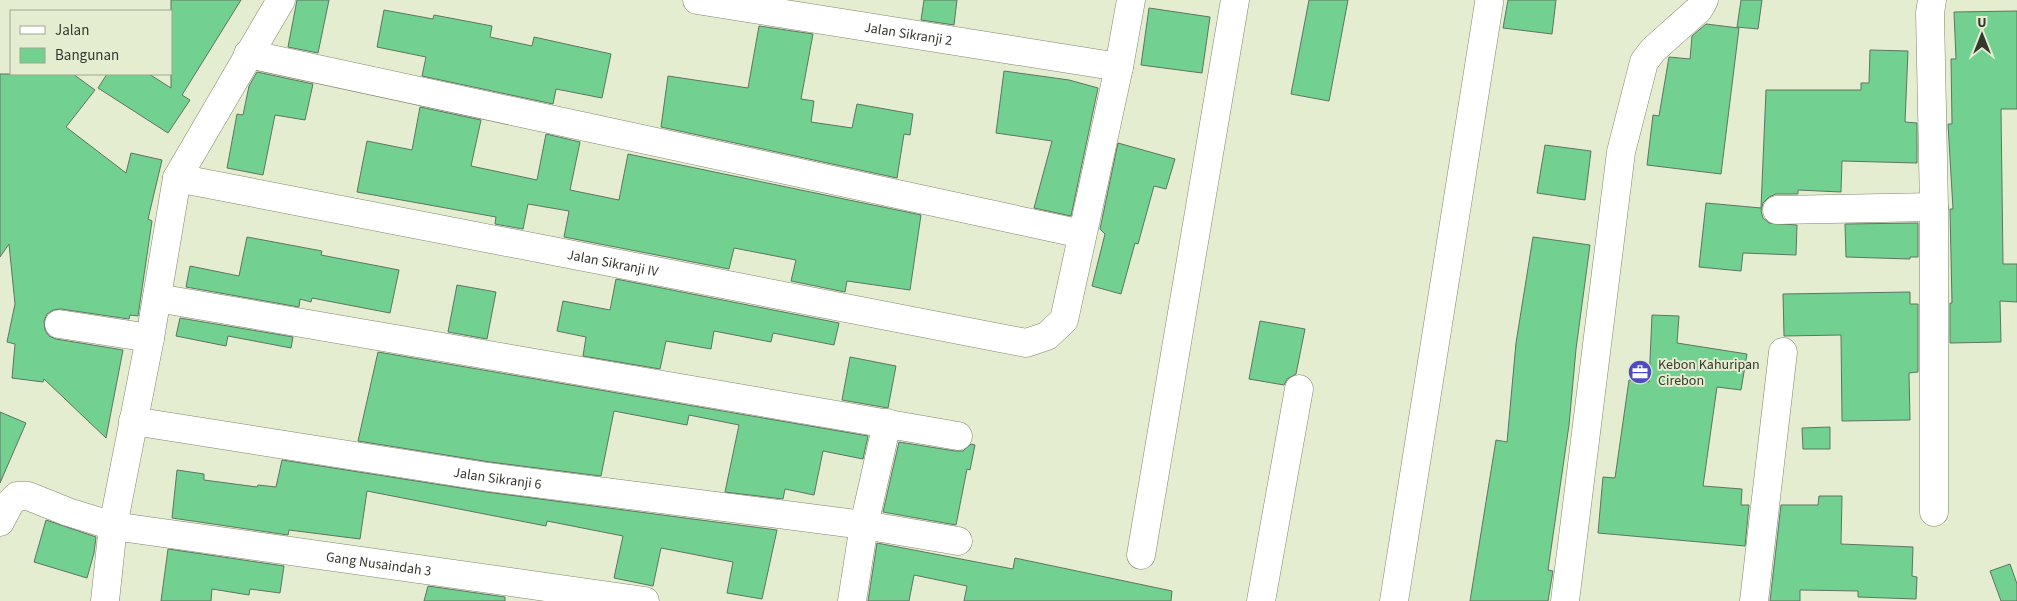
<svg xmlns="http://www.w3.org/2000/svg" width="2017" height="601" viewBox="0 0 2017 601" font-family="'Source Sans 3',sans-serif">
  <rect width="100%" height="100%" fill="#e4edd0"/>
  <!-- building -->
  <g fill="#72d090" stroke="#5d7563">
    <polygon points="171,0 241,0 182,95 190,100 168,133 98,88 107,74 149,74 171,88"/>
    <polygon points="297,0 329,0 318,53 288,47"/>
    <polygon points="924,0 957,0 954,25 921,20"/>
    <polygon points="1309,0 1348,0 1329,101 1291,94"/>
    <polygon points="1508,0 1556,0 1552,34 1503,28"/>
    <polygon points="1741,0 1762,0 1758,29 1737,27"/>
    <polygon points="1149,8 1210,17 1202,73 1141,65"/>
    <polygon points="384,10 433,19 434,15 492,26 490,37 532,46 534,37 611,54 602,98 556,89 553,104 422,76 426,57 377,47"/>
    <polygon points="2017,11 2017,109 2001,109 2003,264 2017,264 2017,302 2000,301 2001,342 1950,343 1950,303 1952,303 1950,209 1953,209 1948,124 1952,124 1951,59 1956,59 1954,12"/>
    <polygon points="1706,24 1739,28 1721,174 1647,165 1653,115 1659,116 1669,57 1690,59 1692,36"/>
    <polygon points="759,26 813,34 801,99 814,101 811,122 852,128 857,104 913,114 910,135 904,134 897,178 661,127 668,76 748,88"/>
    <polygon points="1870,50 1908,51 1905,122 1917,123 1917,163 1842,161 1841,192 1798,190 1798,194 1776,194 1769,197 1763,203 1761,211 1763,218 1769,223 1797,225 1796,255 1743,253 1741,271 1699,267 1706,203 1761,208 1766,90 1861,90 1861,83 1869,83"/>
    <polygon points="1004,71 1069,80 1098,88 1071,216 1034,208 1052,141 996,133"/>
    <polygon points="257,72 313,84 305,120 275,115 263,175 227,168 237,114 243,115 249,86"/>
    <polygon points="0,74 73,74 95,90 66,127 126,173 131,153 162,160 148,219 152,221 138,316 130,315 129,319 61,309 53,310 47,314 44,321 45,330 49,336 56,339 123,350 106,438 44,379 43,382 12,378 15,344 7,342 15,304 9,244 0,257"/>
    <polygon points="420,107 481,120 471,166 537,180 546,134 580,142 570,190 619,200 628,154 921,215 910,290 847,281 845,292 791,281 796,260 734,248 729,269 564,237 569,211 528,204 523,229 495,224 496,217 357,192 367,141 412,150"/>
    <polygon points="1118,143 1175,159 1166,189 1154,186 1138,244 1135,243 1121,294 1092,286 1105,234 1100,229"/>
    <polygon points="1545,145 1591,151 1585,200 1537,193"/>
    <polygon points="1918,223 1918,257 1910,257 1910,259 1846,257 1845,224"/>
    <polygon points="247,237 322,251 321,255 399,270 390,313 312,298 311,302 300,299 299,307 186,287 190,266 239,276"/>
    <polygon points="1533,237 1590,245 1576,349 1569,425 1548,570 1553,571 1548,601 1470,601 1496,440 1507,442 1516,343"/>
    <polygon points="616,279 839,323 834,345 773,333 771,342 714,331 711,349 666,341 660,369 583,356 586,337 557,331 563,301 610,310"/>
    <polygon points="457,285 496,292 487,339 448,332"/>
    <polygon points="1910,292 1910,304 1918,304 1918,372 1909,373 1910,420 1842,421 1841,335 1784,336 1783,294"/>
    <polygon points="1652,315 1679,316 1677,343 1747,354 1741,390 1717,387 1703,486 1742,489 1741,505 1749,505 1745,546 1598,533 1603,477 1615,478 1629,380 1649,382"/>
    <polygon points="180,318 293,337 291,348 228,336 226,346 176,336"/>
    <polygon points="1260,321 1305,329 1296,374 1287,379 1284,385 1249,379"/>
    <polygon points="378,352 868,436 863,459 823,451 814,495 785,489 783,499 725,492 739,425 689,415 687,425 614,411 601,476 490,462 358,441"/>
    <polygon points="850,357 896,366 888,408 842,400"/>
    <polygon points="0,412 26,423 0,483"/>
    <polygon points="1830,427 1830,449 1803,449 1802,428"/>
    <polygon points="899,442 955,451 963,451 971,444 975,445 970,470 967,469 956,525 883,512"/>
    <polygon points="282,460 486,492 777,530 762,599 727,593 733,562 661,548 653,586 614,578 623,536 547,521 546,526 367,491 360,539 289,530 288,535 172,518 177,470 204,474 204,480 257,487 258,485 276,487"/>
    <polygon points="1819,496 1842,496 1841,544 1913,547 1912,576 1917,577 1916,599 1858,597 1858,591 1800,590 1800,601 1770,601 1781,505 1818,505"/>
    <polygon points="46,520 96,537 94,553 87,578 34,562"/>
    <polygon points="877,543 1013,569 1015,558 1172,591 1171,601 964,601 967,586 914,575 909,601 868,601"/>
    <polygon points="168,549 284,566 280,593 250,589 249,595 212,589 211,601 161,601"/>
    <polygon points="2010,564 2017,584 2017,601 2001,601 1990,571"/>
    <polygon points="428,586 505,597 505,601 424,601"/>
  </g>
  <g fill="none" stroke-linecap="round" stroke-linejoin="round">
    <!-- minor casing -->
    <g stroke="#7e866b" stroke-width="29">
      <g id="minor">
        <path id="s1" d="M697,0L1119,67"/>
        <polyline points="1932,0 1930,13 1934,207 1934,512"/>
        <polyline points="248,54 1082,234"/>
        <path id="s2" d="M177,178L1026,343L1047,336L1064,320L1119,67L1131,0"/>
        <polyline points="1777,210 1934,207"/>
        <polyline points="157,298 958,436"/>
        <polyline points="59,324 150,338"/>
        <path id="s3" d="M133,421L488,477L864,525L958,541"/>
        <path id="s4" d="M0,522L10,503L17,496H28L68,512L113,526L645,601"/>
        <polyline points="1141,555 1235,0"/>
        <polyline points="105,601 113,526 150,338 177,178 281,0"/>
        <polyline points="852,601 864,525 887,423"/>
        <polyline points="1261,601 1299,389"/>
        <polyline points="1394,601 1489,3"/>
        <polyline points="1565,601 1621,152 1644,62 1653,50 1699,9 1704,0"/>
        <polyline points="1754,601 1783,352"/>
      </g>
    </g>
    <!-- minor -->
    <use href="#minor" stroke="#fff" stroke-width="28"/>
  </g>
  <!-- icons -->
  <defs>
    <g id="office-disc" transform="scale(1.25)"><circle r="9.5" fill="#4e4cc3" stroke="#e4edd0"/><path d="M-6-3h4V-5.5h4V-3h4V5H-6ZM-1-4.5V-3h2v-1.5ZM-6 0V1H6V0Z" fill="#fff"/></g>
  </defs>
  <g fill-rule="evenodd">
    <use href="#office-disc" x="1640" y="372"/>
  </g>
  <g text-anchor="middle" stroke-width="4" stroke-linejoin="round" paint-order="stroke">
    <!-- street labels -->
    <g font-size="14" fill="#35392d" stroke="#e4edd0">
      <text dy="5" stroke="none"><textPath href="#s1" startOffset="214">Jalan Sikranji 2</textPath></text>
      <text dy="5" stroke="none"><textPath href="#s2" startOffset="444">Jalan Sikranji IV</textPath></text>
      <text dy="5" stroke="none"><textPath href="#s3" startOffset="369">Jalan Sikranji 6</textPath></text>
      <text dy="5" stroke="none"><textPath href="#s4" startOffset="401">Gang Nusaindah 3</textPath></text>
    </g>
    <!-- poi labels -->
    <g font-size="14" fill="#35392d" stroke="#e4edd0" text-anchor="start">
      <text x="1658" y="369">Kebon Kahuripan<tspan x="1658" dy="16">Cirebon</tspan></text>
    </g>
  </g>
  <!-- legend -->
  <rect x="10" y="10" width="162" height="65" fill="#e4edd0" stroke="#9ea58f"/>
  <rect x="20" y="26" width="25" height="8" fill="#ffffff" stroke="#9ea58f"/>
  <text x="55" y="35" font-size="15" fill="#35392d">Jalan</text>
  <rect x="20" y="48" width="25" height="15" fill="#72d090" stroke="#9ea58f"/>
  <text x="55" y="60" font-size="15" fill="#35392d">Bangunan</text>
  <!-- north arrow -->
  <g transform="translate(1982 35)" stroke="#e4edd0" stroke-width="4" paint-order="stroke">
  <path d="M0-4L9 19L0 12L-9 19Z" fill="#35392d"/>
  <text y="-8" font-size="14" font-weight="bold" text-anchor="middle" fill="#35392d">U</text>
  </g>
</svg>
